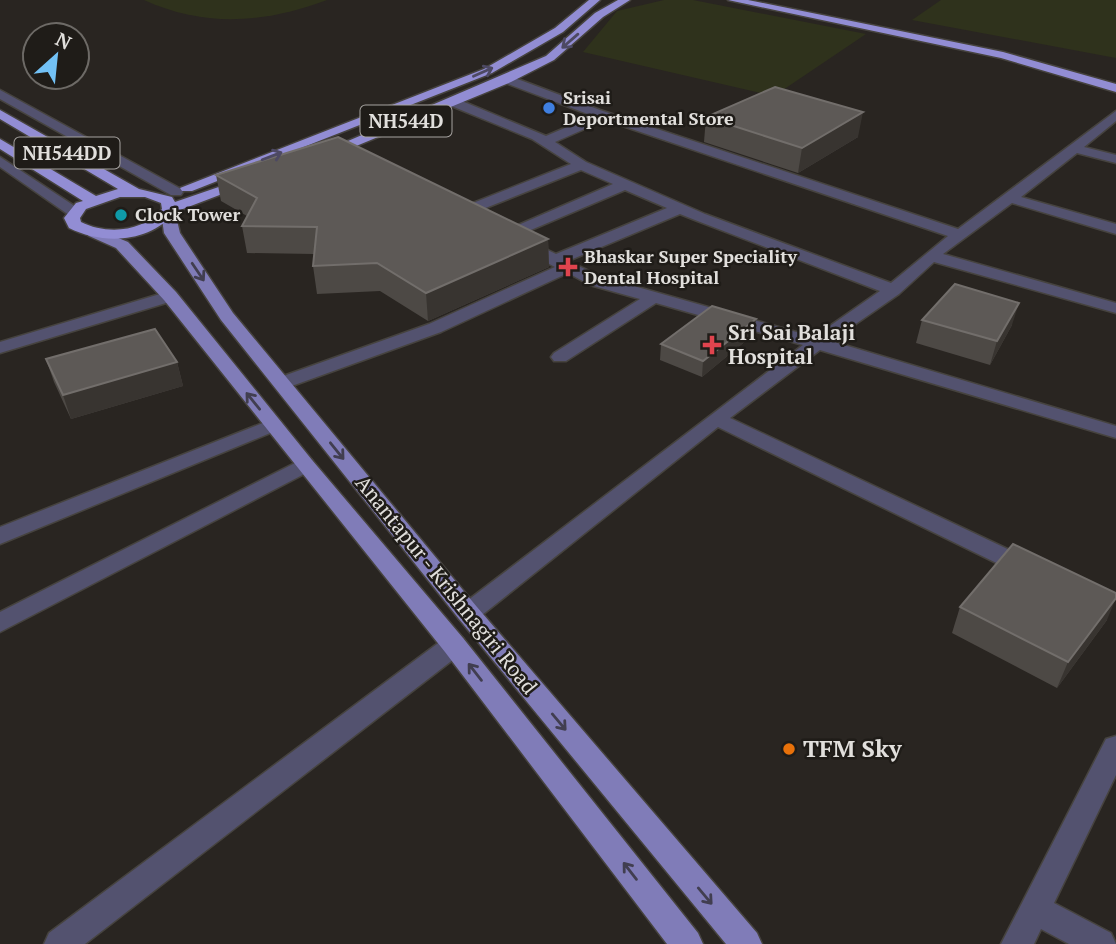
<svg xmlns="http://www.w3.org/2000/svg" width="1116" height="944" viewBox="0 0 1116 944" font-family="'PT Serif',serif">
  <rect width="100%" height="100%" fill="#292521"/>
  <!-- green -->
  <g fill="#2f321c">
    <path d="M144,0H327C266,23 205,28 144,0Z"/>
    <polygon points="664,0 693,0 866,34 774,96 583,52 617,11"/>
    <polygon points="941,0 1116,0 1116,58 912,20"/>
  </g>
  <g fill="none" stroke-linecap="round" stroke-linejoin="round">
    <!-- minor casing -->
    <g stroke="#46433f" stroke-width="3">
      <g id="minor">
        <path d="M507,75L600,110L958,229L1116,111V121L1084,147L1116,155V163L1077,153L1021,197L1116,224V234L1012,203L943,254L1116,303V313L934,262L899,294L831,341L1116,426V438L820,350L730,418L1035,562L1039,568L1035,574L1027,576L1019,574L718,427L477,619L468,622L459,619L456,613L459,607L803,345L656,303L566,361H554L551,357L554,353L640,299L590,285L568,273L441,332L289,387H275L273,383L275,379L429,324L555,267L517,247L515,244L517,241H529L556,254L667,208L625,190L512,238H502L499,235L502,232L613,184L581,170L468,215H458L456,212L458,209L571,164L532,139L449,105V99H457L546,136L593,116L503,82L501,79ZM605,120L948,236L891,283L705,214L586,162L555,142ZM680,214L695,220L880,291L814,337L602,277L568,261Z"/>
        <polygon points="0,90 181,189 183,192 181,195 171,195 0,99"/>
        <polygon points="0,157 79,209 81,212 79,215 69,215 0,167"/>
        <polygon points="170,291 178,296 176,300 0,353 0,342"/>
        <polygon points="273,419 280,421 283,425 280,429 0,544 0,527"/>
        <polygon points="305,458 312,460 315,465 312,470 0,632 0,612"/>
        <polygon points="454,636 463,638 467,645 463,652 85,944 44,944 49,933 445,638"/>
        <polygon points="1116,736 1116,775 1054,903 1111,933 1116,944 1069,944 1041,929 1034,944 1001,944 1106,739"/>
      </g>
    </g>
    <!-- major casing -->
    <g stroke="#46433f" stroke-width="3">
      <g id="major">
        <polygon points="168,208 175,212 180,233 233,313 477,607 757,933 762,944 726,944 459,619 221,320 164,233 161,212"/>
        <polygon points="94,228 128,242 176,292 312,460 463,638 698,933 703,944 667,944 445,652 164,300 116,248 89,236 86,233"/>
      </g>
    </g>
    <!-- highway casing -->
    <g stroke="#46433f" stroke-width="3">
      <g id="highway">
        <polygon points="589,0 600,0 563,32 492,73 192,191 182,191 180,188 484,69 555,28"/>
        <polygon points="618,0 630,0 603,17 554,60 511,82 332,156 322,156 320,153 546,56 595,13"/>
        <polygon points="728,0 748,0 1003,52 1116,84 1116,92 1001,58"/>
        <path d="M0,110L139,189L172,197L175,202L239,180L244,179L251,183L175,212C150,243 103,245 69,228L64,218L76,203L83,201L0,149V139L96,196L118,189L0,119ZM120,197H145L161,203L162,209C143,232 107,235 81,222L80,218L86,209Z"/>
      </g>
    </g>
    <!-- minor -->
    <use href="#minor" fill="#53526f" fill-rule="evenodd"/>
    <!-- major -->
    <use href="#major" fill="#807cb8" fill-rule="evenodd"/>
    <!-- highway -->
    <use href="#highway" fill="#928dd4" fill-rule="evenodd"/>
  </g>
  <!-- wall -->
  <g fill="#4d4945">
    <polygon points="706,117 858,137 798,173 704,142"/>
    <polygon points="216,175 548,239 549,267 428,321 380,291 317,294 313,266 314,254 247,253 242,226 247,216 221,201"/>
    <polygon points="756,319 754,334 702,377 660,360 661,344"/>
    <polygon points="922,320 1012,325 990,365 916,343"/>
    <polygon points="46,359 177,362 183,386 71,419 54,382"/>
    <polygon points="960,607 1107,620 1057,688 952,633"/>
  </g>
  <!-- shaded-wall -->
  <g fill="#383430">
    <polygon points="863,112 858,137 798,173 802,148"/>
    <polygon points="548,239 549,267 428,321 426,293"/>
    <polygon points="1019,303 1012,325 990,365 997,341"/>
    <polygon points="756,319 754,334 702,377 703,361"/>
    <polygon points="177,362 183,386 71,419 63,395"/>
    <polygon points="1116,598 1107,620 1057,688 1068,662"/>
  </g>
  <!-- building -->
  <g fill="#5d5956" stroke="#726e6b" stroke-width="2">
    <polygon points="775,87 863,112 802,148 706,117"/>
    <polygon points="338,137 548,239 426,293 377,263 313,266 317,227 242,226 257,198 216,175"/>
    <polygon points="955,284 1019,303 997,341 922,320"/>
    <polygon points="712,306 756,319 703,361 661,344"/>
    <polygon points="155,329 177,362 63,395 46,359"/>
    <polygon points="1013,544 1116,593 1116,598 1068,662 960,607"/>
  </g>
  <!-- one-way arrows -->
  <defs><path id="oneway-shaft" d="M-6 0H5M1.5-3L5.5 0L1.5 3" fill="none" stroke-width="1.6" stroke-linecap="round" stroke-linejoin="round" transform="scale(1.75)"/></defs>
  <g stroke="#4d4963">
    <use href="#oneway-shaft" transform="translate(570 41) rotate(139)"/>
    <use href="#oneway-shaft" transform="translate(483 72) rotate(-24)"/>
    <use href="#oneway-shaft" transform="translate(272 156) rotate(-21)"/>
  </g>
  <g stroke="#413e50">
    <use href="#oneway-shaft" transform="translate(198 272) rotate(56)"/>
    <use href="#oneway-shaft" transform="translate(253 401) rotate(-129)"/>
    <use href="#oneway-shaft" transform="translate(337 451) rotate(51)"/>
    <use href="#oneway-shaft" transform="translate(475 672) rotate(-128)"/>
    <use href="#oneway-shaft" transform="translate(559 722) rotate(50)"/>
    <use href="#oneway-shaft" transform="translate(630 871) rotate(-128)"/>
    <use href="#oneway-shaft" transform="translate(705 896) rotate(50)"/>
  </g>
  <!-- markers -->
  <circle fill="#3f7fe0" stroke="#1f1c18" stroke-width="2.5" cx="549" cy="108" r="7"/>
  <circle fill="#0f9aa8" stroke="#1f1c18" stroke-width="2.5" cx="121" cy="215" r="7"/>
  <g fill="#e0444e" stroke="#1f1c18" stroke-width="2.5">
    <path d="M564.5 256.5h7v7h7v7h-7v7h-7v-7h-7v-7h7z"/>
    <path d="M708.5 334.5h7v7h7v7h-7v7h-7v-7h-7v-7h7z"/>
  </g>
  <circle fill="#e8710a" stroke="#1f1c18" stroke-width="2.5" cx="789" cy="749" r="7"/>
  <g text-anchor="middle" stroke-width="5" stroke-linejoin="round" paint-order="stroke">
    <!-- far-poi labels -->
    <g font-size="18" font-weight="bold" fill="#e1dfdc" stroke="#1f1c18" text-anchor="start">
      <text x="563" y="104">Srisai<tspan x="563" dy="21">Deportmental Store</tspan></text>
      <text x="135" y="221">Clock Tower</text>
      <text x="584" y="263">Bhaskar Super Speciality<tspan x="584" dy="21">Dental Hospital</tspan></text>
    </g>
    <!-- shield labels -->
    <g fill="#1f1c18" stroke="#a7a4a1" stroke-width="2">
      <rect x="360.5" y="105.5" width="91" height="31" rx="5"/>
      <rect x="14.5" y="137.5" width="105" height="31" rx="5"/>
    </g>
    <g font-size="19" font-weight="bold" fill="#e1dfdc">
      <text x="406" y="128">NH544D</text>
      <text x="67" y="160">NH544DD</text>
    </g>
    <!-- poi labels -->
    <g font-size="21" font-weight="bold" fill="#e1dfdc" stroke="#1f1c18" text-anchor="start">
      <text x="728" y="340">Sri Sai Balaji<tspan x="728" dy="24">Hospital</tspan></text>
    </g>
    <!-- street labels -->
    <g font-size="21" fill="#e1dfdc" stroke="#1f1c18">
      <text transform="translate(446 585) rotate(51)" y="7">Anantapur - Krishnagiri Road</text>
    </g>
    <!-- near-poi labels -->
    <g font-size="24" font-weight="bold" fill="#e1dfdc" stroke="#1f1c18" text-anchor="start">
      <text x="803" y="757">TFM Sky</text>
    </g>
  </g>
  <!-- north arrow -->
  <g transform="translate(56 56) rotate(27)"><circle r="33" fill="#1f1c18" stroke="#6d6a66" stroke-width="2"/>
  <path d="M0-5L12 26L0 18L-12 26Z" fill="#72c1f5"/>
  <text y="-10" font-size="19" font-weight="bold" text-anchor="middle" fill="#e1dfdc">N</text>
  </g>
</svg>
